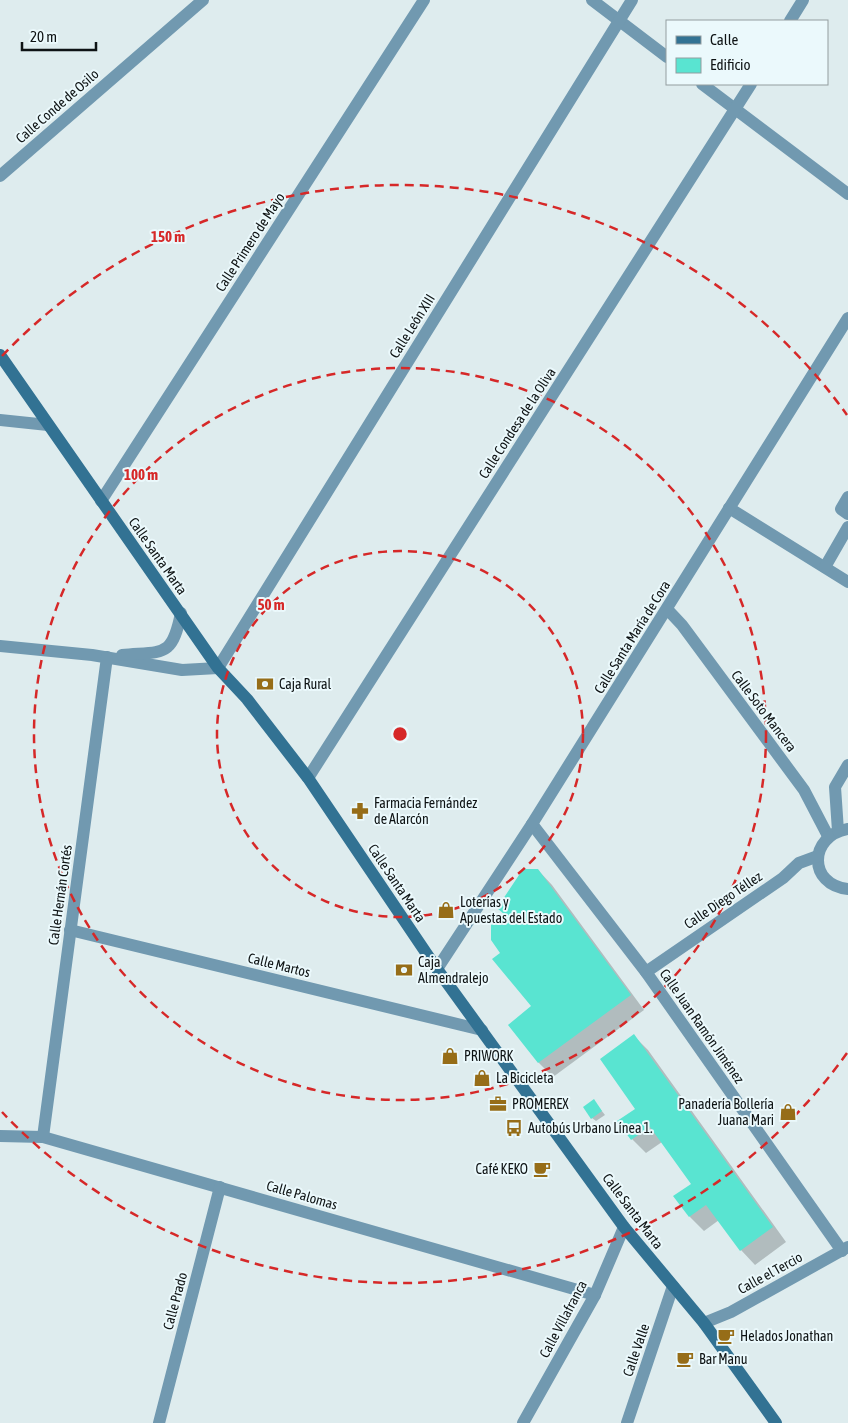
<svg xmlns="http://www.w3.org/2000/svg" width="848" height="1423" viewBox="0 0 848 1423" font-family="'Asap Condensed',sans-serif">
  <rect width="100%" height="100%" fill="#deecee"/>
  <!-- shadow -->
  <g fill="#0003">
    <polygon points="538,870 552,885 644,1010 553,1077 539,1063 510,1025 533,1006 502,953 506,916"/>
    <polygon points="634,1036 648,1050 786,1242 755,1265 741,1250 719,1220 704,1231 690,1217 692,1184 662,1142 646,1153 632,1139 637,1109"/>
    <polygon points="594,1101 605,1115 596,1121 592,1118"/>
  </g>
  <!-- building -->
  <g fill="#59e4d1">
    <polygon points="523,869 538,869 631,995 538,1063 508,1025 531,1006 492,959 500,953 491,940 491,925 505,915 497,908"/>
    <polygon points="634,1034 773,1227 740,1251 706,1205 689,1217 673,1196 691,1184 650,1127 631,1140 617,1121 635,1109 600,1059"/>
    <polygon points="594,1099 602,1111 591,1119 583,1107"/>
  </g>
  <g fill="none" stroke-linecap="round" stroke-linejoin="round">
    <!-- street -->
    <g stroke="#7199b0" stroke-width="12">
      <polyline points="592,0 667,57"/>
      <polyline points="790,21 803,0"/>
      <polyline points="702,84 848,194"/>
      <polyline points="0,176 203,0"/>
      <polyline points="0,420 48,425"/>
      <polyline points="848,497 841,509 848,514"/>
      <polyline points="101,501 424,0"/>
      <polyline points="729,508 848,582"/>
      <polyline points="825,567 848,527"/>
      <polyline points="667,609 682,625 804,790 828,836"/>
      <polyline points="0,646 92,655 182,670 218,668 632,0"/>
      <path d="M122,655C164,651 172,658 181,613"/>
      <polyline points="308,778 751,84"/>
      <polyline points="532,824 646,972 842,1251"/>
      <path d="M848,829C808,836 808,885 848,889"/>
      <polyline points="838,831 835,787 848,765"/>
      <polyline points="70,930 482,1030"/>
      <polyline points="437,969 532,824 848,318"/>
      <polyline points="646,972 783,878 799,863 818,856"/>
      <polyline points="0,1136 43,1137 595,1295"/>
      <polyline points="43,1137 107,657"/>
      <polyline points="704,1323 731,1312 848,1247"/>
      <polyline points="159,1423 220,1187"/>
      <polyline points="523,1423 595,1295 624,1227"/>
      <polyline points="627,1423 673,1286"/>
    </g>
    <!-- secondary -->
    <polyline stroke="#327293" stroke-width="12" points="0,355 218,668 247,699 308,778 437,969 624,1227 704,1323 776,1423"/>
  </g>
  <!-- distance rings -->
  <g fill="none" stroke="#d62828" stroke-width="2.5" stroke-dasharray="9 6">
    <circle cx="400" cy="734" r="183"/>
    <circle cx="400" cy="734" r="366"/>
    <path d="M847 1053A549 549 0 0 1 2 1112M2 356A549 549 0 0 1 847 415"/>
  </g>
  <!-- icons -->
  <defs>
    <g id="bank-bare" transform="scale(1.35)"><path d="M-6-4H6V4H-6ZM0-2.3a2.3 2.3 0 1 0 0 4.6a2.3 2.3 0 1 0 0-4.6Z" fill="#966d18" stroke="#ebf9fc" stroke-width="2.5" paint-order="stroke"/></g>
    <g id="pharmacy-bare" transform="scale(1.35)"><path d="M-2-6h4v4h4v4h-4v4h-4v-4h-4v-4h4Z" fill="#966d18" stroke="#ebf9fc" stroke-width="2.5" paint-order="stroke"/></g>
    <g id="shop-bare" transform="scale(1.35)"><path d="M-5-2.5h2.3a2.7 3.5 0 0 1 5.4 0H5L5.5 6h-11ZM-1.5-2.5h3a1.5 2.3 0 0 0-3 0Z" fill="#966d18" stroke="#ebf9fc" stroke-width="2.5" paint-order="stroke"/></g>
    <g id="office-bare" transform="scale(1.35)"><path d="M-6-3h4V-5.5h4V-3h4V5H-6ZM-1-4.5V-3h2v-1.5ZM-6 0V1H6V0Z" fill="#966d18" stroke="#ebf9fc" stroke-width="2.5" paint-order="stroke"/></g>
    <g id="bus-bare" transform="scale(1.35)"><path d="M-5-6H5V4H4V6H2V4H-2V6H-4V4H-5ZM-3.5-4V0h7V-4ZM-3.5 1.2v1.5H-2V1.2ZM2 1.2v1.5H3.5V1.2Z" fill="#966d18" stroke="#ebf9fc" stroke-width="2.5" paint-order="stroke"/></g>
    <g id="cafe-bare" transform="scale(1.35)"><path d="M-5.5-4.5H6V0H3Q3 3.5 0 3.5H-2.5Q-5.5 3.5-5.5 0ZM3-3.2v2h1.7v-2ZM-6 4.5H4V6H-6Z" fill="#966d18" stroke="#ebf9fc" stroke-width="2.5" paint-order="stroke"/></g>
  </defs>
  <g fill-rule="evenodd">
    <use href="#bank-bare" x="265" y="684"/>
    <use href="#pharmacy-bare" x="360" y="811"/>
    <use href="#shop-bare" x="446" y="910"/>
    <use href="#bank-bare" x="404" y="970"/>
    <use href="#shop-bare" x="450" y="1056"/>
    <use href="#shop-bare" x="482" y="1078"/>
    <use href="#office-bare" x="498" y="1104"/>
    <use href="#shop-bare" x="788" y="1112"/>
    <use href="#bus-bare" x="514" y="1128"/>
    <use href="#cafe-bare" x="542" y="1169"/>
    <use href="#cafe-bare" x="726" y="1336"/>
    <use href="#cafe-bare" x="685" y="1359"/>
  </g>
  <g text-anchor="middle" stroke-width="4" stroke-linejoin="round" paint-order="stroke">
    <!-- street labels -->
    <g font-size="14" fill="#0e1314" stroke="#ebf9fc">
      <text transform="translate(57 106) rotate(-41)" y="5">Calle Conde de Osilo</text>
      <text transform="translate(250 242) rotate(-57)" y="5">Calle Primero de Mayo</text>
      <text transform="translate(412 326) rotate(-58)" y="5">Calle León XIII</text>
      <text transform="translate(517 423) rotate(-57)" y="5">Calle Condesa de la Oliva</text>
      <text transform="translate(158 556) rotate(55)" y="5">Calle Santa Marta</text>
      <text transform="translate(632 637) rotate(-58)" y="5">Calle Santa María de Cora</text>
      <text transform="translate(764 711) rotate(53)" y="5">Calle Soto Mancera</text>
      <text transform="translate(397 883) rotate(56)" y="5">Calle Santa Marta</text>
      <text transform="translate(60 895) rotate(-82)" y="5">Calle Hernán Cortés</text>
      <text transform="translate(723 900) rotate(-34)" y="5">Calle Diego Téllez</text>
      <text transform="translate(279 965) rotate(14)" y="5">Calle Martos</text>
      <text transform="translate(702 1026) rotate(55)" y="5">Calle Juan Ramón Jiménez</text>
      <text transform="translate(302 1195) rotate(16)" y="5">Calle Palomas</text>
      <text transform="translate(633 1211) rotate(53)" y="5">Calle Santa Marta</text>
      <text transform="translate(770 1273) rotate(-29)" y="5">Calle el Tercio</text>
      <text transform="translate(175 1301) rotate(-75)" y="5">Calle Prado</text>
      <text transform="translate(563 1319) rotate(-62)" y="5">Calle Villafranca</text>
      <text transform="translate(636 1350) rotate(-71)" y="5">Calle Valle</text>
    </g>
    <!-- poi labels -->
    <g font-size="14" fill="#0e1314" stroke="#ebf9fc" text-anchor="start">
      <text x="279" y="689">Caja Rural</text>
      <text x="374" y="808">Farmacia Fernández<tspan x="374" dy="16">de Alarcón</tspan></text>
      <text x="460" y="907">Loterías y<tspan x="460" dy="16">Apuestas del Estado</tspan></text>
      <text x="418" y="967">Caja<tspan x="418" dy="16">Almendralejo</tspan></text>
      <text x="464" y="1061">PRIWORK</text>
      <text x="496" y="1083">La Bicicleta</text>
      <text x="512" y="1109">PROMEREX</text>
      <text x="774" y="1109" text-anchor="end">Panadería Bollería<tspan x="774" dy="16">Juana Mari</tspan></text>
      <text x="528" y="1133">Autobús Urbano Línea 1.</text>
      <text x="528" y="1174" text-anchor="end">Café KEKO</text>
      <text x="740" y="1341">Helados Jonathan</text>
      <text x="699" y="1364">Bar Manu</text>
    </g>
  </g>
  <circle cx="400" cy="734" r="8" fill="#d62828" stroke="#ebf9fc" stroke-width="2.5"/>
  <g font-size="15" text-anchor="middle" font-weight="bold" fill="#d62828" stroke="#ebf9fc" stroke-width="4" stroke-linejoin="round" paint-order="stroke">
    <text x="168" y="242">150 m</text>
    <text x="141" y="480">100 m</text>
    <text x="271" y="610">50 m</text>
  </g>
  <!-- legend -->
  <rect x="666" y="20" width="162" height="65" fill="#ebf9fc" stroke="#939d9f"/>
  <rect x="676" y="36" width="25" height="8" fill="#327293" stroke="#939d9f"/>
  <text x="710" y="45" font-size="15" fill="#0e1314">Calle</text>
  <rect x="676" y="58" width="25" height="15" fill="#59e4d1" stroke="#939d9f"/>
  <text x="710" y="70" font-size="15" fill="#0e1314">Edificio</text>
  <!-- scale -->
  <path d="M22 42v8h74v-8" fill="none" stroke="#0e1314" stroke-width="2.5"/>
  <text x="30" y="42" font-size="15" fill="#0e1314" stroke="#ebf9fc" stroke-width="4" paint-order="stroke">20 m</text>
</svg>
